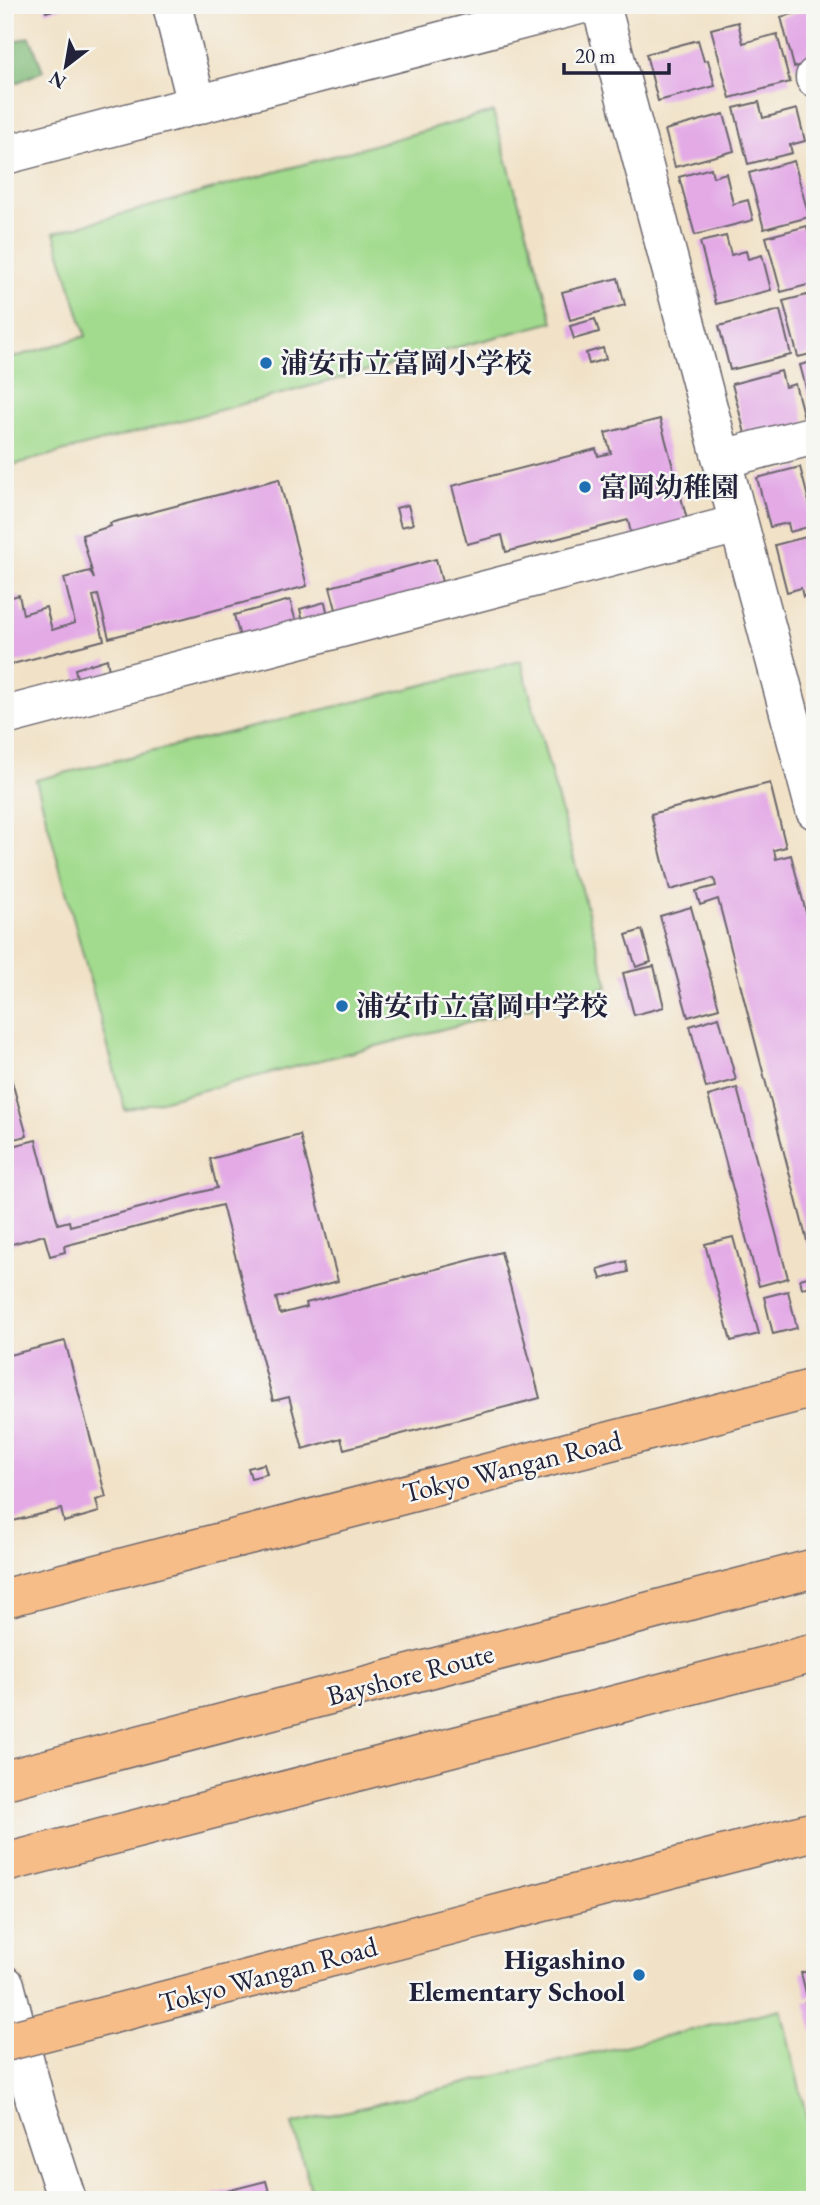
<svg xmlns="http://www.w3.org/2000/svg" width="820" height="2205" viewBox="0 0 820 2205" font-family="'EB Garamond','Noto Serif JP',serif">
  <rect width="100%" height="100%" fill="#f6f6f2"/>
  <filter id="ink" filterUnits="userSpaceOnUse"><feTurbulence type="fractalNoise" baseFrequency=".0143" numOctaves="2"/><feDisplacementMap in="SourceGraphic" scale="14" xChannelSelector="R" yChannelSelector="G"/><feConvolveMatrix kernelMatrix="1 2 1 2 8 2 1 2 1" color-interpolation-filters="sRGB"/></filter>
  <filter id="wash" filterUnits="userSpaceOnUse"><feTurbulence type="fractalNoise" baseFrequency=".00686" numOctaves="4" result="noise"/><feDisplacementMap in="SourceGraphic" scale="28" xChannelSelector="R" yChannelSelector="G"/><feGaussianBlur stdDeviation="1.57" result="paint"/><feColorMatrix in="noise" values="0 0 0 0 0 0 0 0 0 0 0 0 0 0 0 0 0 1.4 0 .05"/><feComposite in="paint" operator="in"/></filter>
  <g filter="url(#wash)">
    <rect width="100%" height="100%" fill="#f1e2c7"/>
    <!-- green -->
    <g fill="#a2db8e" stroke="#627e64" stroke-width="2">
      <polygon points="493,112 553,322 5,467 5,360 86,336 54,233"/>
      <polygon points="521,661 608,987 125,1110 36,780"/>
      <polygon points="781,2009 815,2153 815,2200 314,2200 292,2124"/>
    </g>
    <!-- forest -->
    <polygon fill="#81bb79" stroke="#526e5a" stroke-width="2" points="30,37 43,71 5,88 5,44"/>
    <g id="blocks">
      <!-- building -->
      <g fill="#e3aae6">
        <polygon points="44,5 69,5 69,6 46,12"/>
        <polygon points="815,8 815,62 794,67 781,17"/>
        <polygon points="738,22 743,43 777,34 790,82 730,98 711,29"/>
        <polygon points="698,40 704,61 708,60 715,86 658,101 646,54"/>
        <polygon points="759,102 763,118 797,109 805,141 790,145 792,153 748,164 734,108"/>
        <polygon points="724,114 734,151 675,167 665,130"/>
        <polygon points="794,161 809,217 764,229 749,173"/>
        <polygon points="711,168 713,177 726,173 733,204 748,200 753,220 695,235 679,177"/>
        <polygon points="807,226 811,241 815,240 815,283 781,292 766,237"/>
        <polygon points="726,236 731,255 746,251 748,259 762,255 771,290 716,304 700,242"/>
        <polygon points="618,278 625,305 570,320 562,292"/>
        <polygon points="815,293 815,353 798,357 783,301"/>
        <polygon points="780,310 791,355 730,370 719,326"/>
        <polygon points="595,319 599,332 574,339 570,326"/>
        <polygon points="603,348 606,359 589,364 586,353"/>
        <polygon points="815,361 815,398 809,399 800,365"/>
        <polygon points="781,371 785,387 795,384 806,425 747,441 732,384"/>
        <polygon points="660,419 688,523 632,538 628,520 506,552 502,535 467,544 452,486 596,449 598,456 611,453 605,433"/>
        <polygon points="800,467 815,525 790,532 788,523 770,527 757,478"/>
        <polygon points="279,479 307,586 109,638 98,595 93,596 104,640 5,666 5,599 19,595 23,614 46,607 52,630 75,623 64,578 90,571 94,579 82,535 111,526 110,523"/>
        <polygon points="408,505 413,524 401,527 396,508"/>
        <polygon points="806,537 808,548 815,547 815,594 803,597 801,588 787,592 775,545"/>
        <polygon points="436,559 443,586 337,613 330,587"/>
        <polygon points="290,600 297,626 241,641 234,615"/>
        <polygon points="325,602 328,616 303,622 300,609"/>
        <polygon points="107,659 110,677 79,686 75,669"/>
        <polygon points="770,783 786,847 774,850 776,859 791,855 815,947 814,1268 718,899 700,905 696,891 716,886 714,878 670,890 651,814"/>
        <polygon points="691,907 719,1008 688,1017 660,916"/>
        <polygon points="642,930 651,962 636,967 626,935"/>
        <polygon points="654,966 664,1007 634,1015 623,973"/>
        <polygon points="719,1017 736,1080 706,1088 690,1026"/>
        <polygon points="5,1056 27,1136 5,1141"/>
        <polygon points="737,1088 788,1278 759,1286 708,1096"/>
        <polygon points="300,1135 338,1281 276,1298 280,1314 307,1307 306,1303 501,1252 540,1398 344,1449 341,1438 303,1449 289,1397 273,1401 222,1205 64,1246 65,1252 50,1256 44,1235 5,1246 5,1148 36,1140 58,1224 69,1221 70,1226 217,1188 210,1159"/>
        <polygon points="733,1237 759,1334 731,1341 705,1244"/>
        <polygon points="626,1261 628,1272 601,1279 598,1269"/>
        <polygon points="815,1275 815,1285 802,1288 800,1279"/>
        <polygon points="788,1291 797,1328 773,1334 764,1297"/>
        <polygon points="65,1341 106,1497 96,1500 99,1512 64,1522 61,1509 5,1523 5,1356"/>
        <polygon points="264,1464 267,1474 251,1478 248,1468"/>
        <polygon points="815,1969 815,1996 807,1997 801,1973"/>
        <polygon points="815,2000 815,2035 814,2035 805,2002"/>
        <polygon points="266,2181 271,2200 208,2200 207,2196"/>
      </g>
    </g>
  </g>
  <g filter="url(#ink)">
    <use href="#blocks" fill-opacity="0" stroke="#6a656c" stroke-width="2"/>
    <g fill="none" stroke-linecap="round" stroke-linejoin="round">
      <!-- minor casing -->
      <g stroke="#6a656c" stroke-width="41">
        <g id="minor">
          <polyline points="172,5 197,105"/>
          <polyline points="601,5 815,810"/>
          <polyline points="815,77 815,78"/>
          <polyline points="5,155 579,5"/>
          <polyline points="722,459 815,435"/>
          <polyline points="5,716 738,524"/>
          <polyline points="5,1985 36,2104 67,2200"/>
        </g>
      </g>
      <!-- highway casing -->
      <g stroke="#6a656c" stroke-width="41">
        <g id="highway">
          <polyline points="5,1598 815,1388"/>
          <polyline points="5,1780 815,1568"/>
          <polyline points="5,1863 815,1653"/>
          <polyline points="486,1917 815,1831"/>
        </g>
      </g>
      <!-- minor -->
      <use href="#minor" stroke="#fff" stroke-width="38"/>
      <!-- highway -->
      <use href="#highway" stroke="#f7bd88" stroke-width="38"/>
      <!-- highway-bridge casing -->
      <g stroke="#6a656c" stroke-width="41" stroke-linecap="butt">
        <polyline id="highway-bridge" points="5,2042 486,1917"/>
      </g>
      <!-- highway-bridge -->
      <use href="#highway-bridge" stroke="#f7bd88" stroke-width="38"/>
    </g>
  </g>
  <!-- markers -->
  <g fill="#1f6fb2" stroke="#f6f6f2" stroke-width="2.5">
    <circle cx="266" cy="363" r="7"/>
    <circle cx="585" cy="487" r="7"/>
    <circle cx="342" cy="1006" r="7"/>
    <circle cx="639" cy="1975" r="7"/>
  </g>
  <g text-anchor="middle" stroke-width="5" stroke-linejoin="round" paint-order="stroke">
    <!-- poi labels -->
    <g font-size="28" font-weight="bold" fill="#22223b" stroke="#f6f6f2" text-anchor="start">
      <text x="280" y="373">浦安市立富岡小学校</text>
      <text x="599" y="497">富岡幼稚園</text>
      <text x="356" y="1016">浦安市立富岡中学校</text>
      <text x="625" y="1969" text-anchor="end">Higashino<tspan x="625" dy="32">Elementary School</tspan></text>
    </g>
    <!-- street labels -->
    <g font-size="28" fill="#22223b" stroke="#f6f6f2">
      <text transform="translate(512 1466) rotate(-14)" y="10">Tokyo Wangan Road</text>
      <text transform="translate(410 1674) rotate(-15)" y="10">Bayshore Route</text>
      <text transform="translate(268 1974) rotate(-15)" y="10">Tokyo Wangan Road</text>
    </g>
  </g>
  <!-- margin -->
  <rect width="820" height="2205" fill="none" stroke="#f6f6f2" stroke-width="28"/>
  <!-- north arrow -->
  <g transform="translate(66 66) rotate(211)" stroke="#f6f6f2" stroke-width="5" paint-order="stroke">
  <path d="M0-5L12 26L0 18L-12 26Z" fill="#22223b"/>
  <text y="-10" font-size="19" font-weight="bold" text-anchor="middle" fill="#22223b">N</text>
  </g>
  <!-- scale -->
  <path d="M564 63v10h105v-10" fill="none" stroke="#22223b" stroke-width="3.5"/>
  <text x="575" y="63" font-size="21" fill="#22223b" stroke="#f6f6f2" stroke-width="5" paint-order="stroke">20 m</text>
</svg>
